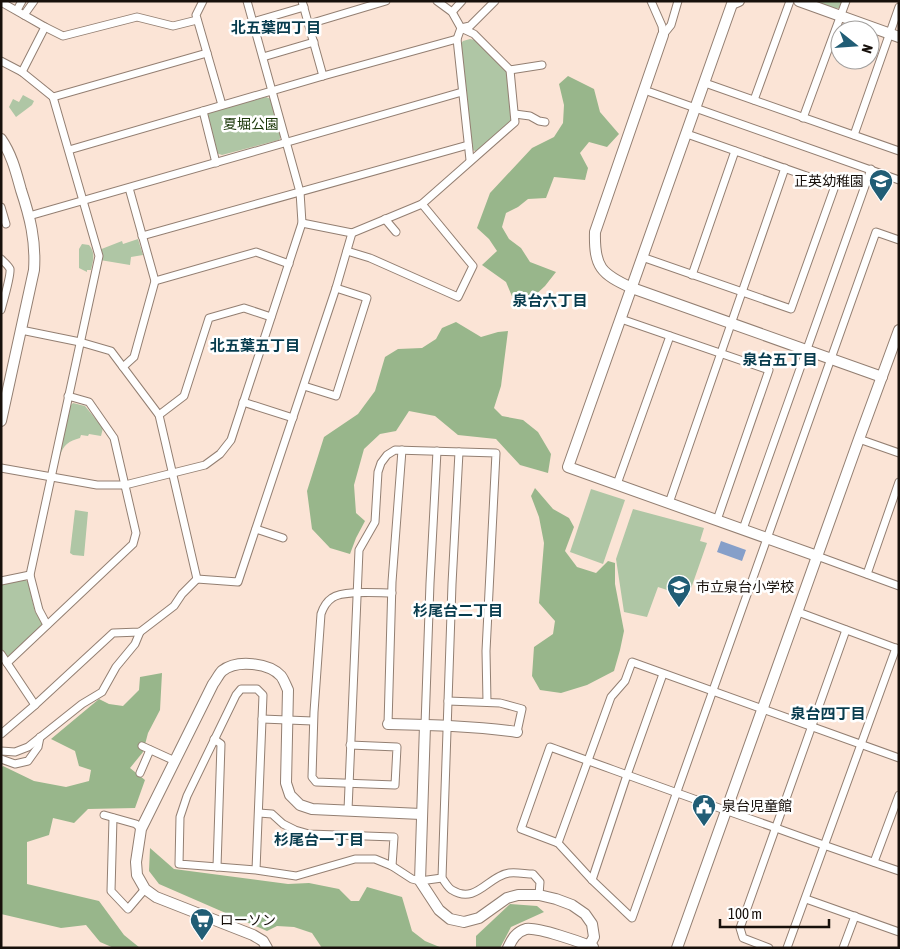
<svg xmlns="http://www.w3.org/2000/svg" width="900" height="949" viewBox="0 0 900 949" font-family="'Asap Condensed','Noto Sans JP',sans-serif">
  <rect width="100%" height="100%" fill="#fbe4d6"/>
  <!-- green -->
  <g fill="#afc6a5">
    <polygon points="814,1 842,1 839,8 834,9"/>
    <polygon points="470,39 475,40 507,71 512,122 477,152 471,149 459,46 463,41"/>
    <polygon points="23,95 34,101 32,105 16,117 9,107 13,99 19,102"/>
    <polygon points="266,97 271,99 282,135 279,140 222,155 216,153 207,118 208,113"/>
    <polygon points="138,239 143,255 131,257 130,265 100,260 99,250 122,241 123,244"/>
    <path d="M82,244L89,245C96,253 93,261 91,270H87V272L79,268V249Z"/>
    <path d="M73,403L85,406L103,428L101,436L89,434L88,436L81,435L80,438C69,441 63,445 60,456L58,455L69,407Z"/>
    <polygon points="591,489 625,500 603,564 570,552"/>
    <polygon points="633,509 704,528 700,541 707,543 688,597 658,587 647,617 624,612 616,559"/>
    <polygon points="75,510 88,512 84,556 73,555 70,553"/>
    <polygon points="23,578 28,582 35,612 45,625 10,657 4,655 1,651 1,583"/>
  </g>
  <!-- forest -->
  <g fill="#98b68b">
    <polygon points="568,76 594,89 600,112 619,134 607,147 589,142 580,153 588,168 585,180 554,177 546,198 528,199 518,207 506,213 502,227 509,239 521,248 530,262 556,272 545,286 530,300 514,301 506,282 482,265 497,251 489,239 477,228 490,193 532,148 554,137 563,123 564,105 559,84"/>
    <polygon points="456,322 481,337 498,332 508,331 501,386 494,408 502,416 523,420 538,432 551,454 548,473 520,465 496,439 458,435 435,416 409,411 396,431 380,434 364,449 354,485 356,513 365,521 356,538 350,554 330,548 312,529 307,491 324,437 358,414 375,391 385,357 398,349 422,348 436,339 442,328"/>
    <polygon points="535,488 553,509 569,518 574,527 565,551 577,567 596,573 608,561 615,563 615,584 624,631 620,650 614,671 587,685 561,693 540,690 532,676 534,647 553,634 555,621 539,603 544,543 539,517 531,496"/>
    <polygon points="162,673 160,710 148,733 143,752 130,768 145,780 135,808 88,809 74,823 53,818 49,835 27,842 27,884 99,901 124,935 140,948 114,948 100,942 86,925 61,928 1,914 1,768 3,766 34,781 66,787 89,781 91,770 79,766 75,751 51,739 99,699 109,704 123,706 139,690 140,677"/>
    <polygon points="150,848 174,869 288,884 309,883 339,889 351,901 359,901 367,887 402,897 412,931 425,941 442,948 322,948 312,933 294,927 277,926 267,931 159,884 149,871"/>
    <polygon points="510,904 537,906 544,912 511,927 500,948 476,948 476,936"/>
  </g>
  <!-- water -->
  <polygon fill="#869fc9" points="721,541 746,550 742,561 717,552"/>
  <g fill="none" stroke-linecap="round" stroke-linejoin="round">
    <!-- street casing -->
    <g stroke="#937f72" stroke-width="9">
      <g id="street">
        <polyline points="203,1 196,15 222,105"/>
        <polyline points="302,1 323,76"/>
        <polyline points="651,1 662,26 663,35"/>
        <polyline points="1,2 45,27 63,36 137,17 173,26 197,20"/>
        <polyline points="17,10 22,1"/>
        <polyline points="452,12 462,1"/>
        <polyline points="24,15 34,1"/>
        <polyline points="253,22 304,7"/>
        <polyline points="309,24 386,1"/>
        <polyline points="663,35 671,25 678,1"/>
        <polyline points="263,57 314,42"/>
        <polyline points="1,61 22,72 53,97 99,256 30,575 39,610 47,625"/>
        <polyline points="510,70 542,65"/>
        <polyline points="22,72 45,27"/>
        <polyline points="705,83 899,151"/>
        <polyline points="650,92 899,180"/>
        <polyline points="53,97 207,53"/>
        <polyline points="754,100 790,1"/>
        <polyline points="203,111 216,163"/>
        <polyline points="515,114 530,116 539,121 545,122"/>
        <polyline points="803,118 846,1"/>
        <polyline points="854,135 899,7"/>
        <polyline points="69,150 323,76 457,39"/>
        <polyline points="470,160 457,39 461,28 470,26 495,1"/>
        <polyline points="1,207 6,224"/>
        <polyline points="29,216 462,92"/>
        <polyline points="385,219 396,232"/>
        <polyline points="302,223 352,233"/>
        <polyline points="142,236 468,145"/>
        <path d="M899,240L876,232L632,918L592,880L558,843L521,829L550,747C625,774 701,802 776,828C817,843 858,857 899,871"/>
        <polyline points="347,251 370,258 458,297 473,266 422,204"/>
        <polyline points="642,257 791,309 835,186 687,134"/>
        <path d="M1,259C4,262 8,265 10,269C11,276 3,302 1,310"/>
        <polyline points="692,275 735,151"/>
        <polyline points="155,281 256,252 289,264"/>
        <polyline points="621,319 769,370 717,520"/>
        <polyline points="21,330 80,342 111,351 159,415 197,579"/>
        <polyline points="123,367 134,357 155,281 129,188"/>
        <polyline points="304,386 336,396 367,298 336,288"/>
        <polyline points="243,402 293,418"/>
        <polyline points="159,415 184,396 209,318 244,308 271,317"/>
        <polyline points="859,439 899,453"/>
        <path d="M459,452L452,584L442,878C445,882 448,888 452,890C476,905 488,876 509,873C517,872 526,874 533,874L540,882L539,895"/>
        <polyline points="1,468 97,485 125,485 205,465 220,454 231,440 302,223 300,192 247,1"/>
        <polyline points="617,484 670,336"/>
        <polyline points="669,503 785,168"/>
        <polyline points="256,529 283,538"/>
        <polyline points="743,529 871,169"/>
        <polyline points="817,556 899,586"/>
        <polyline points="867,574 899,482"/>
        <polyline points="197,579 238,582 336,288 352,233 422,204 515,122 510,70 474,34 461,28 452,12 437,1"/>
        <polyline points="1,581 30,575"/>
        <polyline points="798,612 898,649"/>
        <polyline points="1,654 35,705"/>
        <polyline points="7,663 133,544 136,533 114,438 89,402 68,396"/>
        <polyline points="448,701 500,703 522,709 517,732"/>
        <polyline points="262,719 313,721"/>
        <polyline points="388,724 392,582 402,450"/>
        <polyline points="425,725 430,583 437,451"/>
        <polyline points="1,734 35,705 113,633 140,632 174,606 182,594 197,579"/>
        <polyline points="214,739 221,744 217,867"/>
        <path d="M350,745L397,747L395,785L316,782L312,777L314,712L321,614C323,608 326,602 332,598C343,590 377,593 392,593"/>
        <polyline points="142,746 175,761"/>
        <polyline points="1,751 15,752 28,747 82,704 102,692 116,667 135,644 140,632"/>
        <polyline points="1,759 15,764 28,761 38,747 40,737"/>
        <polyline points="140,773 150,750"/>
        <polyline points="348,810 359,550 375,522 378,472 381,463 387,455 395,450 496,453 486,651 487,702"/>
        <polyline points="259,813 272,814 283,824 295,830 309,834 394,837 392,866"/>
        <polyline points="104,815 136,824 141,829"/>
        <polyline points="113,818 111,891 128,909 145,889"/>
        <polyline points="558,843 611,697 625,681 632,662 899,758"/>
        <polyline points="874,862 899,795"/>
        <polyline points="256,870 179,864 180,817 187,796 236,695 241,689 257,689 263,695 256,870 296,876 355,859 375,859 392,866 412,879 420,881 442,878"/>
        <polyline points="592,880 627,775 663,674"/>
        <polyline points="806,899 899,932"/>
        <polyline points="769,948 743,938 740,928 846,630"/>
        <polyline points="787,948 896,648"/>
        <polyline points="843,948 855,916"/>
      </g>
    </g>
    <!-- secondary casing -->
    <g stroke="#937f72" stroke-width="12">
      <g id="secondary">
        <polyline points="739,1 732,4 568,467 817,556"/>
        <polyline points="799,1 899,37"/>
        <path d="M663,35L595,232C594,267 601,274 632,288L882,377"/>
        <path d="M1,139C12,155 16,172 21,190C30,217 36,241 34,270L1,421"/>
        <path d="M388,724C431,725 474,726 517,732"/>
        <polyline points="425,725 420,881 439,910 450,919 464,922 479,918 507,898 518,895 539,895 556,899 572,905 585,914 592,924 594,937 589,946"/>
        <path d="M267,948L263,941L253,935L156,897L145,889L137,875L136,862L141,829L213,684C216,680 219,674 222,671C237,659 269,663 281,676C284,680 286,686 288,690L286,783L290,795L300,805L312,809L421,814"/>
        <path d="M508,948C512,939 516,932 526,929C538,927 580,942 593,947"/>
        <polyline points="677,948 859,439 899,330"/>
      </g>
    </g>
    <!-- street -->
    <use href="#street" stroke="#fff" stroke-width="7"/>
    <!-- secondary -->
    <use href="#secondary" stroke="#fff" stroke-width="10"/>
  </g>
  <!-- icons -->
  <defs>
    <g id="school-pin" transform="scale(1.25)"><path d="M0 17L-7.5 6A9.5 9.5 0 1 1 7.5 6Z" fill="#215d75" stroke="#fff"/><path d="M0-5L7-2L0 1L-7-2ZM-4 1L0 2.5L4 1V4Q0 6-4 4Z" fill="#fff"/></g>
    <g id="civic-pin" transform="scale(1.25)"><path d="M0 17L-7.5 6A9.5 9.5 0 1 1 7.5 6Z" fill="#215d75" stroke="#fff"/><path d="M-.6-6.5H3V-4.5H.6V-3L4-1V1h2V6H-6V1h2V-1L-.6-3ZM-1.2 2.5V6h2.4V2.5Z" fill="#fff"/></g>
    <g id="supermarket-pin" transform="scale(1.25)"><path d="M0 17L-7.5 6A9.5 9.5 0 1 1 7.5 6Z" fill="#215d75" stroke="#fff"/><path d="M-6-5.5h2.5l.6 2H6L4.5 2H-2.5L-4.4-4H-6ZM-1.5 3.2a1.3 1.3 0 1 0 .1 0ZM3 3.2a1.3 1.3 0 1 0 .1 0Z" fill="#fff"/></g>
  </defs>
  <g fill-rule="evenodd">
    <use href="#school-pin" x="881" y="181"/>
    <use href="#school-pin" x="679" y="587"/>
    <use href="#civic-pin" x="704" y="806"/>
    <use href="#supermarket-pin" x="202" y="920"/>
  </g>
  <g text-anchor="middle" stroke-width="5" stroke-linejoin="round" paint-order="stroke">
    <!-- park labels -->
    <g font-size="14" fill="#193607" stroke="#fff">
      <text x="251" y="129">夏堀公園</text>
    </g>
    <!-- poi labels -->
    <g font-size="14" fill="#17100b" stroke="#fff" text-anchor="start">
      <text x="864" y="186" text-anchor="end">正英幼稚園</text>
      <text x="696" y="592">市立泉台小学校</text>
      <text x="722" y="811">泉台児童館</text>
      <text x="220" y="925">ローソン</text>
    </g>
    <!-- neighbourhood labels -->
    <g font-size="15" font-weight="bold" fill="#083c4e" stroke="#fff">
      <text x="276" y="33">北五葉四丁目</text>
      <text x="550" y="306">泉台六丁目</text>
      <text x="255" y="351">北五葉五丁目</text>
      <text x="780" y="365">泉台五丁目</text>
      <text x="458" y="616">杉尾台二丁目</text>
      <text x="828" y="719">泉台四丁目</text>
      <text x="319" y="845">杉尾台一丁目</text>
    </g>
  </g>
  <!-- border -->
  <rect width="900" height="949" fill="none" stroke="#17100b" stroke-width="5"/>
  <!-- north arrow -->
  <g transform="translate(855 45) rotate(107)"><circle r="24" fill="#ffffff" stroke="#a29f9d"/>
  <path d="M0-4L9 19L0 12L-9 19Z" fill="#215d75"/>
  <text y="-8" font-size="14" font-weight="bold" text-anchor="middle" fill="#17100b">N</text>
  </g>
  <!-- scale -->
  <path d="M720 919v8h109v-8" fill="none" stroke="#17100b" stroke-width="2.5"/>
  <text x="728" y="919" font-size="15" fill="#17100b" stroke="#ffffff" stroke-width="4" paint-order="stroke">100 m</text>
</svg>
